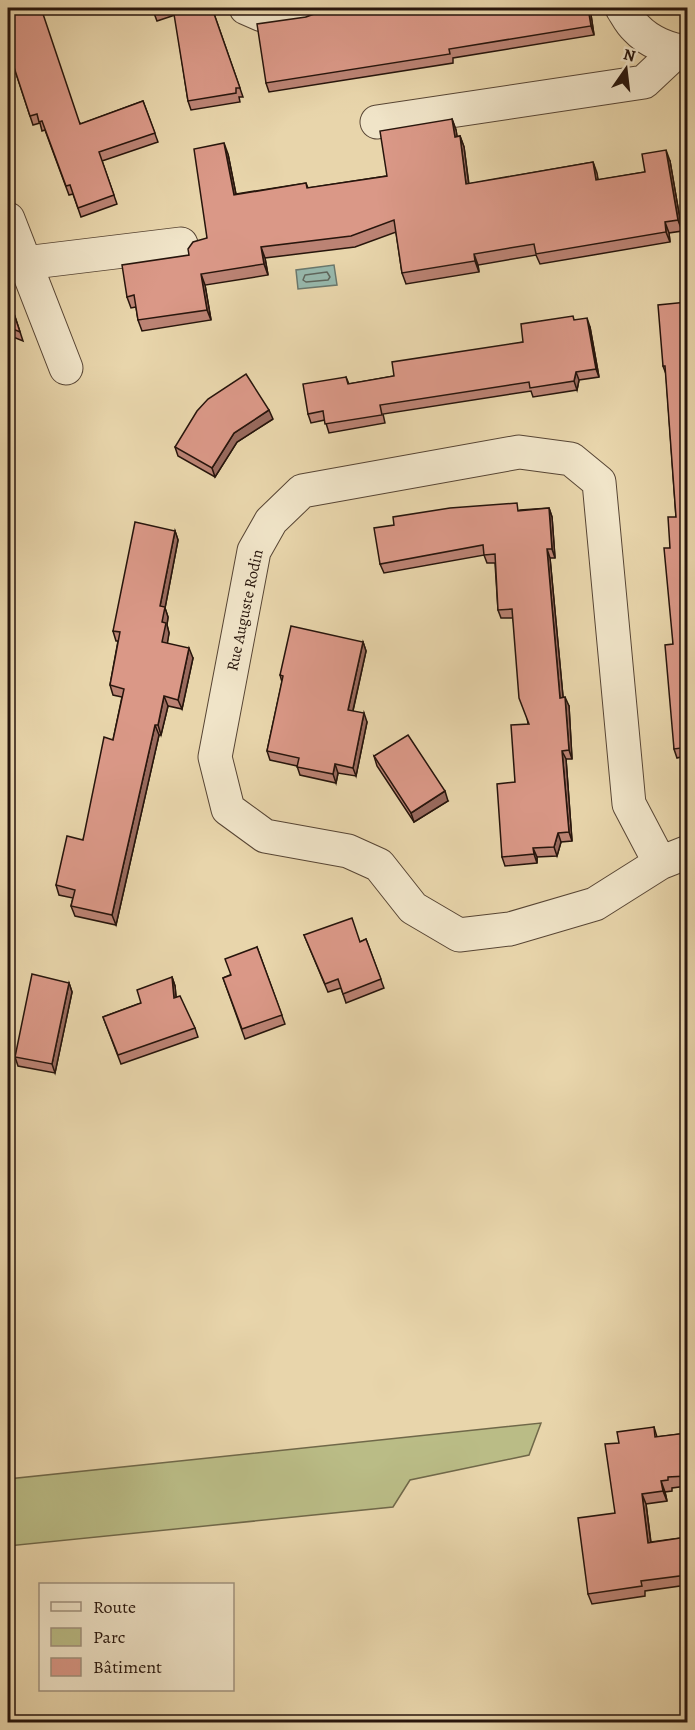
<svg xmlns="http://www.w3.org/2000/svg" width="695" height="1730" viewBox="0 0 695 1730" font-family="Alegreya,serif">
  <rect width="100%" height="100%" fill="#e8d5ab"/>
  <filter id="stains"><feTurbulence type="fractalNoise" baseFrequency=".00333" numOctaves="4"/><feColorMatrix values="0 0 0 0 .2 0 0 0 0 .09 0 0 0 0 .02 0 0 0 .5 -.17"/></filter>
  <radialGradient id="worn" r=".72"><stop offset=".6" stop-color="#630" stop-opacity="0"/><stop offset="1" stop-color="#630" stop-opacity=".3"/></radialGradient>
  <!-- green -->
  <polygon fill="#babc86" stroke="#706849" stroke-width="1.5" points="541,1423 529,1455 410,1480 393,1507 8,1546 8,1479"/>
  <!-- water -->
  <polygon fill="#97b8ac" stroke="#6a776c" stroke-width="1.5" points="334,265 337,285 298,289 296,270"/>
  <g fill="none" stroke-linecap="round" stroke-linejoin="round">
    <!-- shore -->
    <polygon stroke="#5f665c" stroke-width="1.5" points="327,272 330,277 328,280 306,282 303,280 305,275"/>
    <!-- minor casing -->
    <g stroke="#574534" stroke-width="35">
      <g id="minor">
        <polyline points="246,8 262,15 306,8"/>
        <path d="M622,8C626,14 630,23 636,28C649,42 669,50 688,52"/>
        <polyline points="377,122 644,82 677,51"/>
        <polyline points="8,219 66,368"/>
        <polyline points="25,263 181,244"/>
        <polyline points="660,863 629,804 599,482 571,459 519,452 302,491 271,521 254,551 215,757 228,809 265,836 348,851 379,865 413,908 459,935 510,929 595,904 660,863 688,852"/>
      </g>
    </g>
    <!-- minor -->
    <use href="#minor" stroke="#f0e4c8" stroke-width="33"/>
  </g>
  <!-- wall -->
  <g fill="#bb8374" stroke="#27150c" stroke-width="1.5">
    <polygon points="152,8 212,8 243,97 239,97 240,102 191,110 188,101 175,15 157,21"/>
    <polygon points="590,8 594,35 453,58 453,63 269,92 266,83 306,17 314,14"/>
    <polygon points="8,49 81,124 143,101 158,142 102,161 117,204 81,217 73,194 69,195 45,130 42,131 40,123 33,125"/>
    <polygon points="452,119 456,130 457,137 460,136 464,147 469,184 593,162 598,180 645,172 670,161 682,231 669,233 670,242 540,264 536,255 478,265 479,272 406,284 402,273 396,232 355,247 265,258 268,275 205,285 211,320 142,331 138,320 136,307 131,308 127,297 189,255 207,238 228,154 236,194 306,183 308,188 387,176"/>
    <polygon points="8,295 23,341 8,335"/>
    <polygon points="687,302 687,771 685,772 682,763 681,757 677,758 674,749 673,644 670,548 676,517 666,374 663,366"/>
    <polygon points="575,320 590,327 599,377 579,380 577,390 533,397 531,391 383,414 385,423 329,433 325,420 311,423 308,414 346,377 349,384 394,376 523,342"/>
    <polygon points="273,419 237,442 215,477 178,456 175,447"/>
    <polygon points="549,508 552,517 555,558 550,558 563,697 569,706 572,759 566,759 572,841 561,842 557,856 537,857 537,863 505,866 502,857 515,782 528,724 513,618 501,618 498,610 495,563 487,563 484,555 384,573 380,564 520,510"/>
    <polygon points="175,531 178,540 165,608 168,617 167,625 169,633 167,643 193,658 182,709 168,706 161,735 159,735 116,925 75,916 71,906 73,898 59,895 56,885 83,840 113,740 122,697 113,695 110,685 118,641 116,641 113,631"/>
    <polygon points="363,642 366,651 353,711 367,722 356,776 338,773 336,783 300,775 297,766 270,760 267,751 282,682 280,675"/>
    <polygon points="374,756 448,801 414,822 377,766"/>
    <polygon points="304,935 360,942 366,939 384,988 346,1003 341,988 328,992"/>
    <polygon points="257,947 285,1024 245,1039 223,978 230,975"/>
    <polygon points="172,977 175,986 176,997 195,1028 198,1037 121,1064 103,1017 141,1003"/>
    <polygon points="69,983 72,992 55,1073 18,1066 15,1057"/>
    <polygon points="654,1427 657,1437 687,1433 687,1486 672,1488 672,1491 665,1492 667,1501 646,1504 651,1542 687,1537 687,1585 645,1591 645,1596 592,1604 588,1594 615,1513 619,1443"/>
  </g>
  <!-- shaded-wall -->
  <g fill="#996a5e" stroke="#27150c" stroke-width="1.5">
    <polygon points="588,8 590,8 594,35 591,26"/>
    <polygon points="452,119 456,130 459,148 455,137"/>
    <polygon points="460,136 464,147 470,195 466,184"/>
    <polygon points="224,143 228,154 238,205 234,195"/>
    <polygon points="666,150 670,161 682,231 678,220"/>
    <polygon points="593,162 597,173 600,191 596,180"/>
    <polygon points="665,222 669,233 670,242 666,232"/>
    <polygon points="261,247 265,258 268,275 264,264"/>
    <polygon points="474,254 478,265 479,272 475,261"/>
    <polygon points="201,274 205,285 211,320 207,310"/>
    <polygon points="587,318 590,327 599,377 596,369"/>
    <polygon points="576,372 579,380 577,390 574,381"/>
    <polygon points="269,410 273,419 237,442 215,477 212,468 234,433"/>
    <polygon points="549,508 552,517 555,558 552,549"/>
    <polygon points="175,531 178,540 165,608 168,617 167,625 169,633 166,652 162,642 160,606"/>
    <polygon points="547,549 550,558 564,707 560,698"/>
    <polygon points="363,642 366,651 351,719 348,710"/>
    <polygon points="189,648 193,658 182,709 178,700"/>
    <polygon points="164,696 168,706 161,735 158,725"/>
    <polygon points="565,697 569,706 572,759 569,750"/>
    <polygon points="364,713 367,722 356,776 353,768"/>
    <polygon points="155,725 159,735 116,925 112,915"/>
    <polygon points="562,751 566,759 572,841 569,832"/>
    <polygon points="335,764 338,773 336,783 333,774"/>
    <polygon points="445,791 448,801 414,822 411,813"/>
    <polygon points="558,833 561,842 557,856 554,847"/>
    <polygon points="533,848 537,857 537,863 534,854"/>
    <polygon points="172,977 175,986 177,1007 174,998"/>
    <polygon points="69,983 72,992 55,1073 52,1064"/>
    <polygon points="661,1481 665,1492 667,1501 663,1491"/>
    <polygon points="642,1494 646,1504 652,1553 648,1543"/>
  </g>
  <!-- building -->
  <g fill="#da9887" stroke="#27150c" stroke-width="1.5">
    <polygon points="8,8 41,8 80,124 143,101 155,133 99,152 114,195 78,208 70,185 66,186 42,121 39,122 37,114 30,116 8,49"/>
    <polygon points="152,8 168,8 153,12"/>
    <polygon points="173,8 212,8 240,88 236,88 236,93 188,101"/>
    <polygon points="319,8 588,8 591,26 449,49 450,54 266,83 257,24 306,17 314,14"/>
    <polygon points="452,119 455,137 460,136 466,184 593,162 596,180 645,172 642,154 666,150 678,220 665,222 666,232 536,254 534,244 474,254 475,261 402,273 394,220 351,236 261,247 264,264 201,274 207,310 138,320 134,295 127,297 122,265 189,255 188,249 193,242 207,238 194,149 224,143 234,195 306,183 307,188 387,176 380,131"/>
    <polygon points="8,296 20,332 8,327"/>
    <polygon points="687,302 687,762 682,763 681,748 674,749 665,645 673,644 664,548 670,548 668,517 676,517 665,366 663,366 658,305"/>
    <polygon points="573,316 574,320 587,318 596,369 576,372 574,381 530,388 529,382 380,405 382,415 325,424 323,411 308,414 303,384 346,377 348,384 394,376 392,362 523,342 521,324"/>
    <polygon points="246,374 269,410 234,433 212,468 175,447 197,411 208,399"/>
    <polygon points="517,503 518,511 549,508 552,549 547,549 560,698 565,697 569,750 562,751 569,832 558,833 554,847 533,848 534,854 502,857 497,784 515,782 511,725 529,724 519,698 512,609 498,610 495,554 484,555 483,545 380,564 374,528 394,525 393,517 450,508"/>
    <polygon points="135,522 175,531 160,606 165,607 162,622 166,623 162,642 189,648 178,700 164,696 158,725 155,725 112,915 71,906 75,890 56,885 67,836 83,840 104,737 113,740 124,689 110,685 120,632 113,631"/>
    <polygon points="291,626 363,642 348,710 364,713 353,768 335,764 333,774 297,767 299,758 267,751 283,676 280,675"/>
    <polygon points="408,735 445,791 411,813 374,756"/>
    <polygon points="352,918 360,942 366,939 381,979 343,994 338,979 325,984 304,935"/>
    <polygon points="257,947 282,1015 242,1029 223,978 231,975 225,959"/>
    <polygon points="32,974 69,983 52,1064 15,1057"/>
    <polygon points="172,977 174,998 180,996 195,1028 118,1055 103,1017 141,1003 137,990"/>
    <polygon points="654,1427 655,1437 687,1433 687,1476 668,1477 668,1480 661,1481 663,1491 642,1494 648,1543 687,1537 687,1575 641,1581 642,1586 588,1594 578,1518 615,1513 605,1444 619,1443 617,1432"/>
  </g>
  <g text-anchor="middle" stroke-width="4.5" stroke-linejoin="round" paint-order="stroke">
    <!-- street labels -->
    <g font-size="16" fill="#27150c" stroke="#f0e4c8">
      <text transform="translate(244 610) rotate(-78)" y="6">Rue Auguste Rodin</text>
    </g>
  </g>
  <!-- margin -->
  <rect width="695" height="1730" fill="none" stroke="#e8d5ab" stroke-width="30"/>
  <rect x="9" y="9" width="677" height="1712" fill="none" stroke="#27150c" stroke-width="3"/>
  <rect x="15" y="15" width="665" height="1700" fill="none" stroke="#27150c" stroke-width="1.5"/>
  <!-- legend -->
  <rect x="39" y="1583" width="195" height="108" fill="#f0e4c8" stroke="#a0917d" stroke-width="1.5"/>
  <rect x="51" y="1602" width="30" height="9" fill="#f0e4c8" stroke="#a0917d" stroke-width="1.5"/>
  <text x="93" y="1613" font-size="18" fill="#27150c">Route</text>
  <rect x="51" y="1628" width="30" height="18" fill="#babc86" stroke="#a0917d" stroke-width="1.5"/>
  <text x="93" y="1643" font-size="18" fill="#27150c">Parc</text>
  <rect x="51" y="1658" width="30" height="18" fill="#da9887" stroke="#a0917d" stroke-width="1.5"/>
  <text x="93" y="1673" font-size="18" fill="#27150c">Bâtiment</text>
  <!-- north arrow -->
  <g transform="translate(626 69) rotate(14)" stroke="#f0e4c8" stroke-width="4.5" paint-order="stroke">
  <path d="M0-4.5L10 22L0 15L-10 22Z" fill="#27150c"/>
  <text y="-9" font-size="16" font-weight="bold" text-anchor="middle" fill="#27150c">N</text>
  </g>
  <rect width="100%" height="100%" filter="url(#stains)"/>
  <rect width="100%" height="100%" fill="url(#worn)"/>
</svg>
